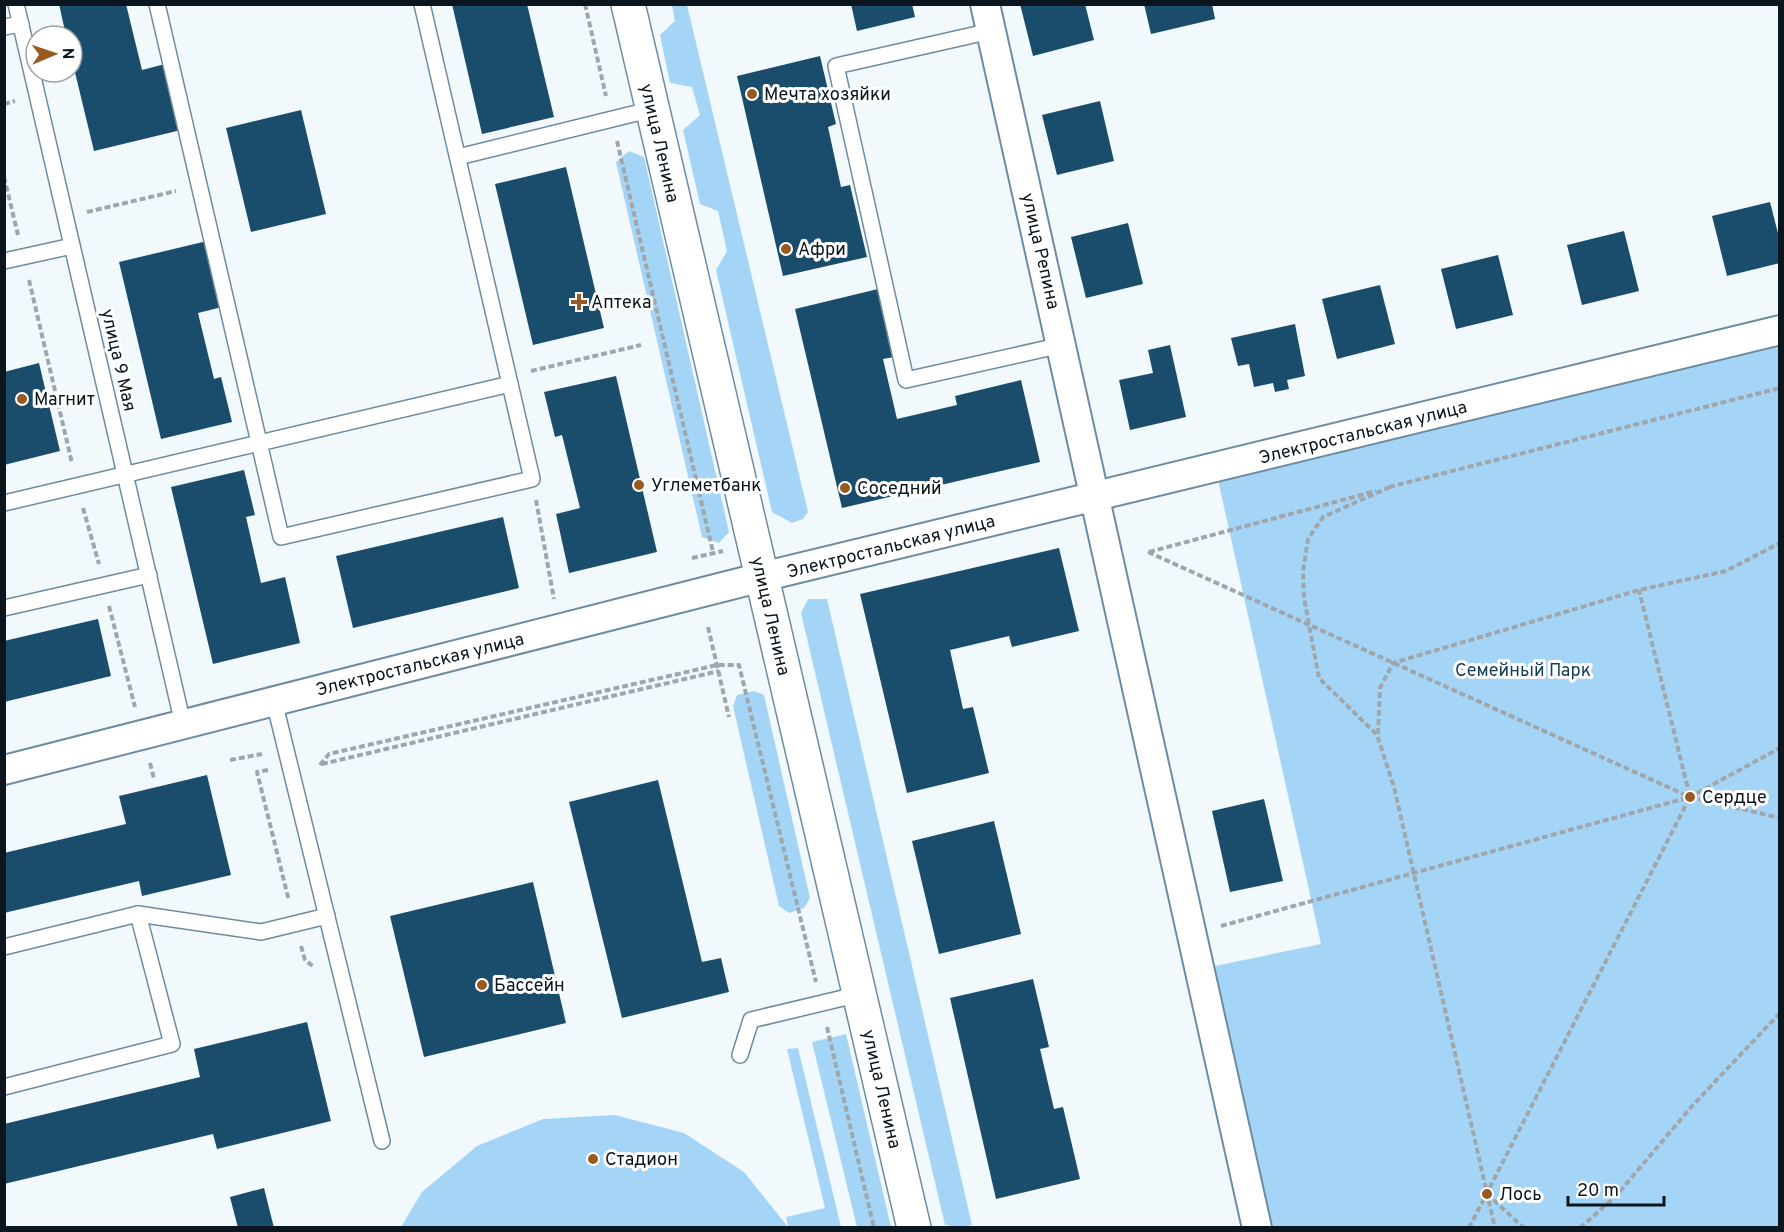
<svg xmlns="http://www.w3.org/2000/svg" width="1784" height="1232" viewBox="0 0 1784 1232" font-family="Overpass,sans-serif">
  <rect width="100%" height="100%" fill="#f2f9fd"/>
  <!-- green -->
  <g fill="#a5d5f6">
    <polygon points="672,5 687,5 808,512 803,519 792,523 772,512 716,270 727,251 718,211 700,204 683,130 700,115 692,87 670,83 660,35 675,21"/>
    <polygon points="629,151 644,157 729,532 719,543 702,537 616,162"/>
    <polygon points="1779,345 1779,1227 1268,1227 1210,967 1321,944 1218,480"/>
    <polygon points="808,599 827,599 972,1225 962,1227 945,1225 801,613"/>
    <polygon points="754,691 764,695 810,898 804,908 789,913 779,906 733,706 737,695"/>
    <polygon points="846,1034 891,1227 857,1227 812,1042"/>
    <polygon points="798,1048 841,1227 788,1227 786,1217 825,1208 787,1049"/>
    <polygon points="615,1115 684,1133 744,1172 788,1227 401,1227 422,1192 477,1146 543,1119"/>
  </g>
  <!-- building -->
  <g fill="#1a4d6c">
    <polygon points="59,4 126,4 142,70 165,64 181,130 94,151 72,60 72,36 66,36"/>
    <polygon points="452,4 527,4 554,117 482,134"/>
    <polygon points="851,4 912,4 915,17 857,31"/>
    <polygon points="1020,4 1085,4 1094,40 1033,56"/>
    <polygon points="1144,4 1212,4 1215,19 1151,34"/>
    <polygon points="820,56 836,124 828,127 841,187 850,185 867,257 783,276 737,76"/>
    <polygon points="1100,101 1114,161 1057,175 1042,115"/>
    <polygon points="301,110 326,214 251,232 226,128"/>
    <polygon points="566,167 604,328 533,345 495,184"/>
    <polygon points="1770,202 1780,241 1780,263 1727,276 1712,216"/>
    <polygon points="1128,223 1143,284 1086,298 1071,237"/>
    <polygon points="1624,231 1639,291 1582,305 1567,245"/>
    <polygon points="207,241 222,307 198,313 214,379 221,377 232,422 161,439 119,262"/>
    <polygon points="1498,255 1513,315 1456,329 1441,269"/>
    <polygon points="1380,285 1395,344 1337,359 1322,299"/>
    <polygon points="878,289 894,357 883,359 897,419 957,405 955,396 1021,380 1040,462 842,508 795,309"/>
    <polygon points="1295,324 1305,376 1287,380 1289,389 1275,392 1273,383 1254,387 1249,364 1238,366 1231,338"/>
    <polygon points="1170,345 1186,417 1130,430 1119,380 1153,373 1148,350"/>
    <polygon points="39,363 60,451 4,465 4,372"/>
    <polygon points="616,376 657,552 569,573 556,514 580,508 562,435 555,437 544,392"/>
    <polygon points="244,470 255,515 246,517 261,583 285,577 300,643 213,664 171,487"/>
    <polygon points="503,517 519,588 353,628 336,556"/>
    <polygon points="1059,548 1079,631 1012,647 1009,636 950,650 963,709 973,707 989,773 907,793 860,594"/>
    <polygon points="98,619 111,676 4,702 4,641"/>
    <polygon points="207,775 231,875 142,896 139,881 4,913 4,853 126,824 119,796"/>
    <polygon points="658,780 702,962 721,958 729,992 622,1018 569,802"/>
    <polygon points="1264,799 1283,881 1230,892 1212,811"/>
    <polygon points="994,821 1021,934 939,954 912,841"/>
    <polygon points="533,882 566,1023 424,1057 390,916"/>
    <polygon points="1033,979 1049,1047 1040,1049 1054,1109 1063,1107 1080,1179 996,1199 950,998"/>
    <polygon points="307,1022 331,1121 217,1149 213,1134 4,1184 4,1124 200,1077 194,1049"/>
    <polygon points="264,1188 274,1228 238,1228 230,1197"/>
  </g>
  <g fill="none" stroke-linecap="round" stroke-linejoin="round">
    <!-- service casing -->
    <g stroke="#6e8ba0" stroke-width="18">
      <g id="service">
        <polyline points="16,4 183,724"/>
        <polyline points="157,4 281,537 532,479 510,384"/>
        <polyline points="4,27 21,24"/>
        <polyline points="991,31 836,66 906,380 1062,345"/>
        <polyline points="458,157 653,109"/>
        <polyline points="4,261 72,246"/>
        <polyline points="4,503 510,384 422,4"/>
        <polyline points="4,608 149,575"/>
        <polyline points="274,701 382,1141"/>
        <polyline points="4,947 138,914 261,932 327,916"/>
        <polyline points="740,1055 751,1020 860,994"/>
        <polyline points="4,1087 172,1044 138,914"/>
      </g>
    </g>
    <!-- minor casing -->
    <g stroke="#6e8ba0" stroke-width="32">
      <g id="minor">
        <polyline points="985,4 1257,1228"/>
        <polyline points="4,770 762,577 1780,330"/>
      </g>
    </g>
    <!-- tertiary casing -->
    <g stroke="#6e8ba0" stroke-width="36">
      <polyline id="tertiary" points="628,4 914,1228"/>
    </g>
    <!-- path -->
    <g stroke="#9fa7ad" stroke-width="4" stroke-dasharray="6 3" stroke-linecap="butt">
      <polyline points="585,4 606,96"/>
      <polyline points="4,104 15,101"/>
      <polyline points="617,141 713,552"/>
      <polyline points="4,177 18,235"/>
      <polyline points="87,212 176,191"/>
      <polyline points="29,280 72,463"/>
      <polyline points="531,371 641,345"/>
      <polyline points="1389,487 1780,388"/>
      <polyline points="1390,487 1323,517 1308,539 1303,572 1304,598 1319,678 1377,735 1394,787 1495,1228"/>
      <polyline points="536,500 554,599"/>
      <polyline points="83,508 99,564"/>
      <polyline points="1148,552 1690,797 1780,748"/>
      <polyline points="1149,552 1376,491"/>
      <polyline points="692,558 723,551"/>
      <polyline points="109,606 135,707"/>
      <polyline points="708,627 729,717"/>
      <polyline points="1378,734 1380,688 1393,663 1639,590 1726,571 1780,543"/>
      <polyline points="230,760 262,754"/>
      <polyline points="150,763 154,779"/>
      <polyline points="322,764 719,671"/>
      <polyline points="320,765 329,754 717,665 739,665 816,982"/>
      <polyline points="268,770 257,772 289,901"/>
      <polyline points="1221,926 1690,797 1780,818"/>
      <polyline points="301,946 305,960 314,967"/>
      <polyline points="827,1027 874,1228"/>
      <polyline points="1487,1194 1524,1228"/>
      <polyline points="1469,1228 1690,797 1639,590"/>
      <polyline points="1580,1228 1616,1196 1693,1105 1780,1013"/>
    </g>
    <!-- service -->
    <use href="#service" stroke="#fff" stroke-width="15"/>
    <!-- minor -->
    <use href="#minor" stroke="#fff" stroke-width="28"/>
    <!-- tertiary -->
    <use href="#tertiary" stroke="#fff" stroke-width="33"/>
  </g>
  <!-- markers -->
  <g fill="#985a20" stroke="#fff" stroke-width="2">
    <circle cx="752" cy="94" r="6"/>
    <circle cx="786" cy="249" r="6"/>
    <path d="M576 293h6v6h6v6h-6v6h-6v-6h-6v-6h6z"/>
    <circle cx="22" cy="399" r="6"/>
    <circle cx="639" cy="485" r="6"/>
    <circle cx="845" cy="488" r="6"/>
    <circle cx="1690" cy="797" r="6"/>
    <circle cx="482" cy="985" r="6"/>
    <circle cx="593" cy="1159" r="6"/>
    <circle cx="1487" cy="1194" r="6"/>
  </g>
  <g text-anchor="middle" stroke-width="6" stroke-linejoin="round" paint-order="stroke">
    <!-- poi labels -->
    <g font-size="18" fill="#0a151d" stroke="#fff" text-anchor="start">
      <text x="764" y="100">Мечта хозяйки</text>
      <text x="798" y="255">Афри</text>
      <text x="591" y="308">Аптека</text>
      <text x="34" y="405">Магнит</text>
      <text x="651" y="491">Углеметбанк</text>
      <text x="857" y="494">Соседний</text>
      <text x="1702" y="803">Сердце</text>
      <text x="494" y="991">Бассейн</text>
      <text x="605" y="1165">Стадион</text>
      <text x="1499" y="1200">Лось</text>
    </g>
    <!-- street labels -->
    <g font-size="18" fill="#0a151d" stroke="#fff">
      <text transform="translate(660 143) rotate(77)" y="6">улица Ленина</text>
      <text transform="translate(1041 251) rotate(77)" y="6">улица Репина</text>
      <text transform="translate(119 360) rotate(77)" y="6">улица 9 Мая</text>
      <text transform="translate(1363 432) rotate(-14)" y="6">Электростальская улица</text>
      <text transform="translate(891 546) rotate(-14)" y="6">Электростальская улица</text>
      <text transform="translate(771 616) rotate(77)" y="6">улица Ленина</text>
      <text transform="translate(420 664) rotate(-14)" y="6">Электростальская улица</text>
      <text transform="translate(882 1089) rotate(77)" y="6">улица Ленина</text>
    </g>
    <!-- park labels -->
    <g font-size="18" fill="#153d55" stroke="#fff">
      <text x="1523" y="676">Семейный Парк</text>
    </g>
  </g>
  <!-- border -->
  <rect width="1784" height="1232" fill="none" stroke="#0a151d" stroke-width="12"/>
  <!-- north arrow -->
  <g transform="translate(54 54) rotate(88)"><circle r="28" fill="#ffffff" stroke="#9da1a5" stroke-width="1.5"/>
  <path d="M0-4.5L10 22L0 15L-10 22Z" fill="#985a20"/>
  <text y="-9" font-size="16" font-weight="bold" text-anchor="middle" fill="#0a151d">N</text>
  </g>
  <!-- scale -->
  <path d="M1568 1196v9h96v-9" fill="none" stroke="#0a151d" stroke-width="3"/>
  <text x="1577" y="1196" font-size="18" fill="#0a151d" stroke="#ffffff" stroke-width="4.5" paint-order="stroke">20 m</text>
</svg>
